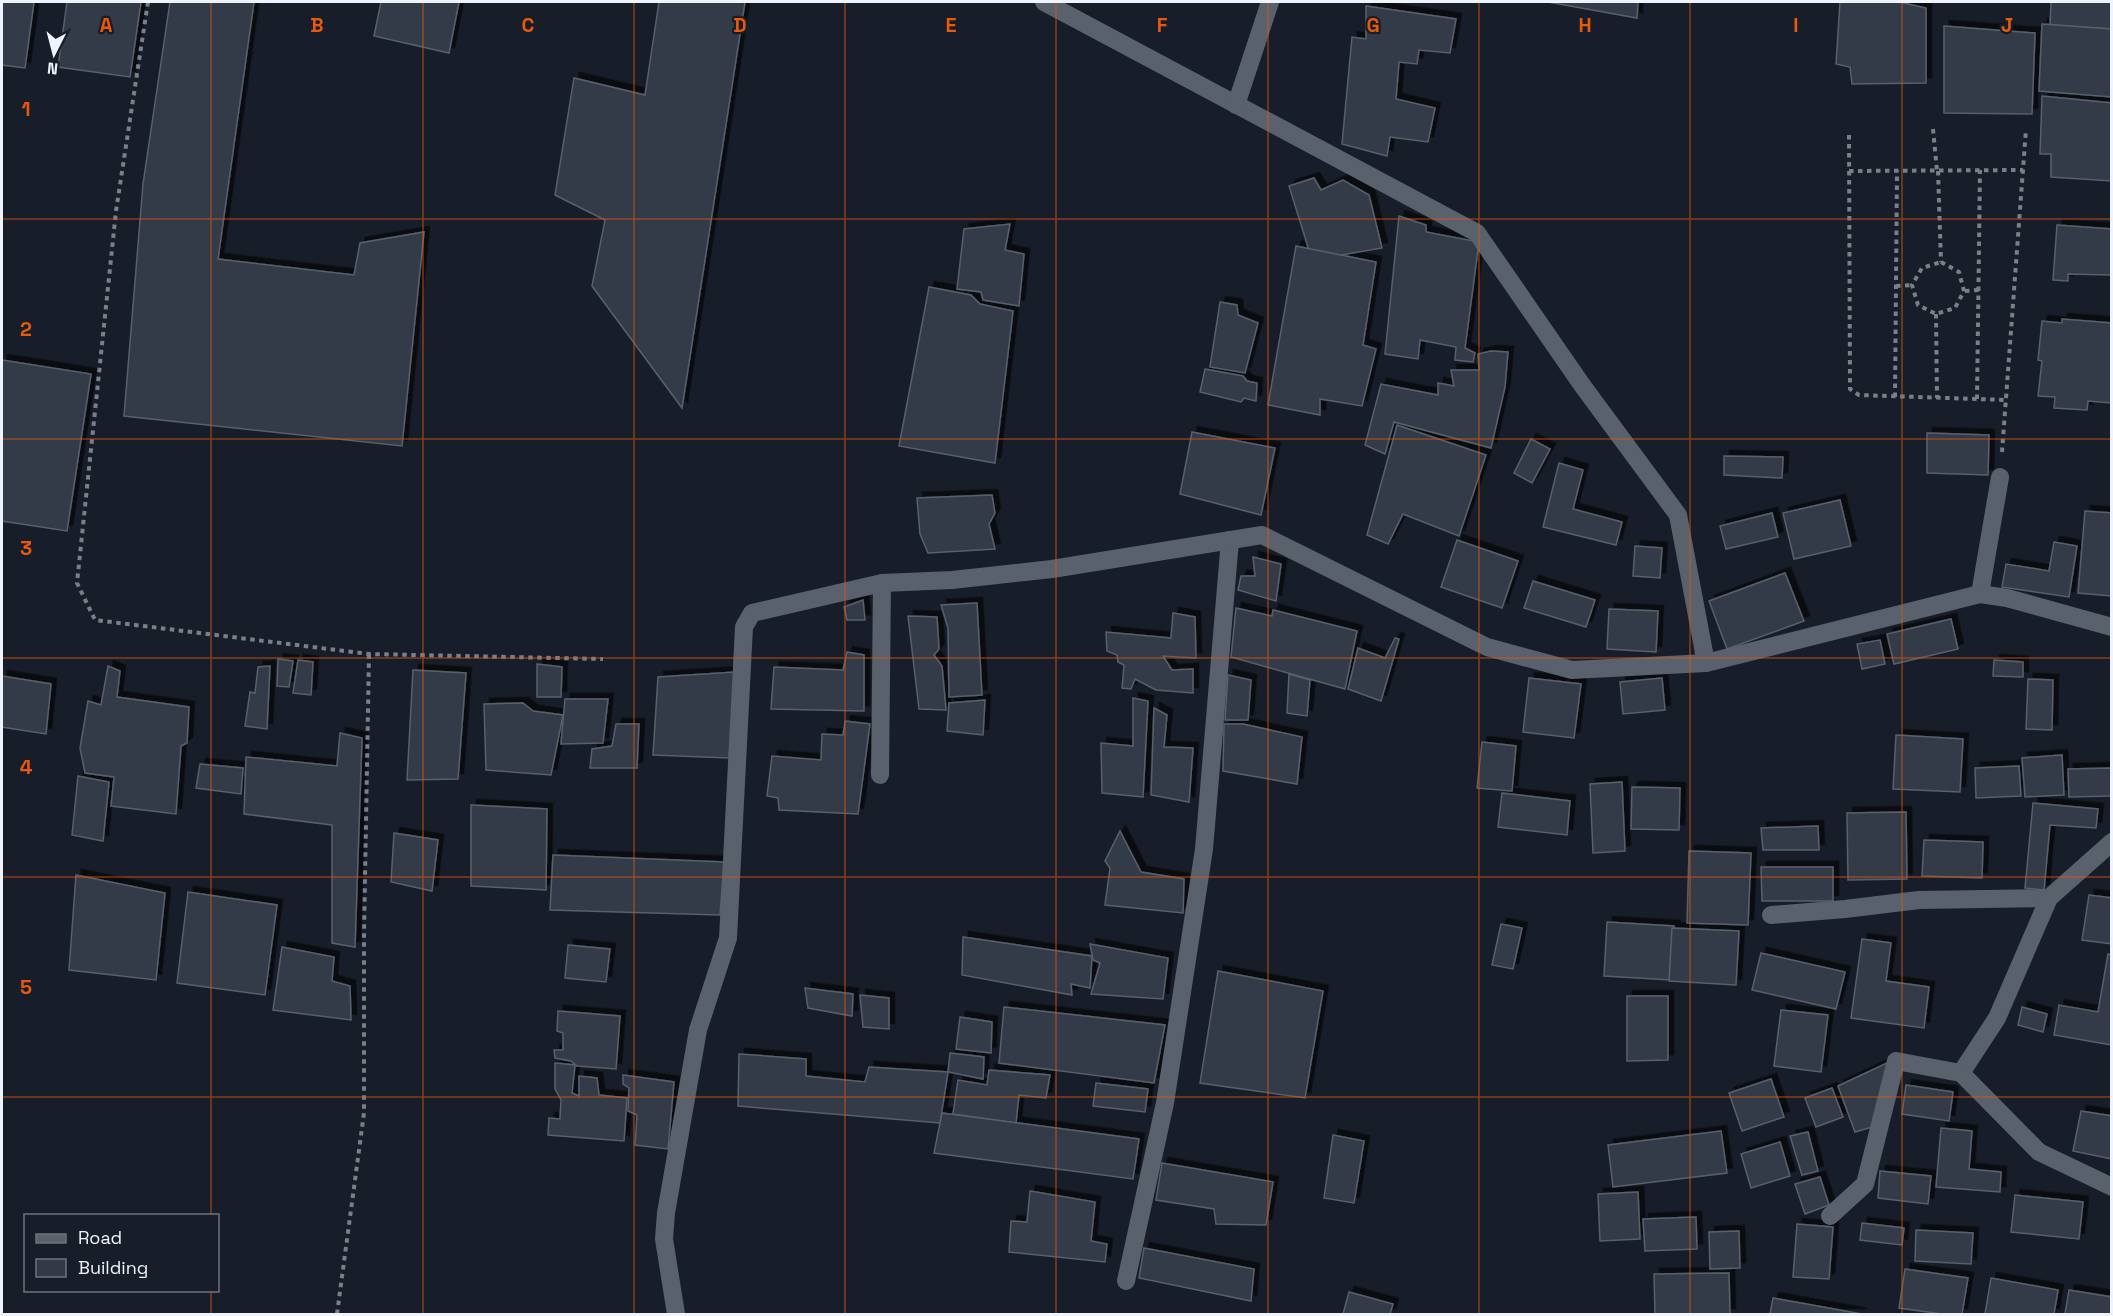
<svg xmlns="http://www.w3.org/2000/svg" width="2113" height="1316" viewBox="0 0 2113 1316" font-family="'Space Grotesk',sans-serif">
  <defs>
    <filter id="shadow"><feDropShadow dx="5.5" dy="-5.5" stdDeviation="0" flood-color="#0009"/></filter>
  </defs>
  <rect width="100%" height="100%" fill="#181e29"/>
  <!-- building -->
  <g fill="#333a46" stroke="#58606c" stroke-width="1.5" filter="url(#shadow)">
    <polygon points="2,2 34,2 25,68 2,65"/>
    <polygon points="67,2 141,2 130,77 58,67"/>
    <polygon points="170,2 254,2 218,259 354,275 360,243 424,232 402,446 124,416 143,184"/>
    <polygon points="381,2 459,2 449,53 374,36"/>
    <polygon points="659,2 745,2 682,408 592,286 605,220 555,195 574,78 645,95"/>
    <polygon points="1548,2 1638,2 1637,18"/>
    <polygon points="1840,2 1899,2 1926,8 1926,83 1852,84 1850,67 1836,64"/>
    <polygon points="2051,2 2112,2 2112,29 2050,25"/>
    <polygon points="1366,6 1456,19 1450,53 1419,50 1417,64 1399,62 1396,99 1435,108 1428,142 1390,137 1387,156 1342,144 1352,37 1366,39"/>
    <polygon points="2042,24 2112,29 2112,97 2039,91"/>
    <polygon points="1944,26 2035,33 2032,114 1944,113"/>
    <polygon points="2042,96 2112,103 2112,181 2051,177 2051,154 2040,154"/>
    <polygon points="1314,178 1321,190 1343,180 1369,195 1382,248 1312,260 1289,186"/>
    <polygon points="1399,216 1426,225 1426,232 1479,242 1465,348 1475,353 1473,362 1455,360 1456,347 1420,340 1418,359 1385,354"/>
    <polygon points="1010,224 1005,250 1024,254 1019,306 983,300 981,292 957,289 964,229"/>
    <polygon points="2057,225 2112,229 2112,275 2068,274 2068,281 2053,280"/>
    <polygon points="1296,246 1376,262 1363,345 1376,349 1362,406 1320,399 1320,415 1268,405"/>
    <polygon points="929,287 971,295 980,304 1013,311 995,463 899,446"/>
    <polygon points="1220,302 1237,305 1238,315 1258,323 1245,373 1210,367"/>
    <polygon points="2062,319 2112,323 2112,403 2088,401 2087,410 2054,408 2055,397 2038,396 2042,361 2038,360 2042,321 2062,323"/>
    <polygon points="1491,351 1508,352 1505,387 1491,448 1394,422 1385,454 1365,445 1381,384 1438,395 1438,383 1454,386 1451,370 1479,370 1478,354"/>
    <polygon points="2,360 91,374 67,531 2,521"/>
    <polygon points="1205,369 1243,376 1247,381 1257,383 1256,401 1244,398 1241,402 1200,392"/>
    <polygon points="1397,425 1486,455 1459,536 1403,514 1388,544 1367,535"/>
    <polygon points="1192,432 1275,448 1261,515 1180,494"/>
    <polygon points="1927,433 1989,435 1988,475 1927,473"/>
    <polygon points="1531,439 1550,449 1532,483 1514,473"/>
    <polygon points="1724,456 1783,457 1782,478 1724,475"/>
    <polygon points="1559,463 1583,470 1573,509 1622,522 1616,545 1543,527"/>
    <polygon points="992,495 995,513 989,524 995,549 928,553 920,534 917,498"/>
    <polygon points="1840,500 1851,546 1794,559 1783,513"/>
    <polygon points="2085,511 2112,513 2112,596 2078,593"/>
    <polygon points="1772,513 1778,537 1726,549 1720,526"/>
    <polygon points="1457,540 1518,561 1502,608 1441,587"/>
    <polygon points="2054,542 2077,546 2069,597 2002,587 2006,564 2049,571"/>
    <polygon points="1635,546 1662,548 1660,578 1633,576"/>
    <polygon points="1253,557 1281,564 1276,601 1238,590 1241,576 1255,576"/>
    <polygon points="1785,573 1804,621 1727,649 1709,601"/>
    <polygon points="1533,581 1595,600 1586,627 1524,608"/>
    <polygon points="863,600 865,620 847,620 844,607"/>
    <polygon points="977,603 982,695 949,697 948,628 941,605"/>
    <polygon points="1236,608 1272,616 1273,610 1357,631 1345,689 1231,657"/>
    <polygon points="1609,609 1658,611 1656,652 1607,649"/>
    <polygon points="1173,613 1195,617 1196,658 1163,656 1172,670 1193,669 1193,693 1156,690 1135,679 1131,689 1122,688 1124,665 1118,662 1117,655 1107,651 1106,632 1171,638"/>
    <polygon points="908,616 937,617 939,649 934,655 942,666 946,710 919,709"/>
    <polygon points="1951,619 1958,649 1894,664 1887,634"/>
    <polygon points="1395,638 1399,639 1381,701 1348,689 1358,648 1385,658"/>
    <polygon points="1880,640 1885,664 1862,669 1857,644"/>
    <polygon points="847,652 864,655 864,711 771,709 774,667 843,670"/>
    <polygon points="278,659 293,661 289,687 277,686"/>
    <polygon points="298,660 313,662 311,695 293,693"/>
    <polygon points="1994,660 2023,662 2023,677 1993,676"/>
    <polygon points="537,664 562,667 561,697 537,697"/>
    <polygon points="108,666 120,671 117,697 189,707 187,743 181,746 176,814 111,806 114,777 85,773 80,748 88,701 101,705"/>
    <polygon points="270,666 267,729 245,726 250,692 255,693 258,667"/>
    <polygon points="413,670 466,673 458,779 407,780"/>
    <polygon points="735,672 729,758 653,755 658,677"/>
    <polygon points="1289,674 1310,680 1307,716 1287,713"/>
    <polygon points="1228,675 1251,680 1248,720 1225,720"/>
    <polygon points="2,676 51,684 46,734 2,727"/>
    <polygon points="1529,678 1581,684 1574,738 1523,732"/>
    <polygon points="1662,678 1665,710 1623,714 1620,682"/>
    <polygon points="2028,679 2053,680 2052,730 2026,729"/>
    <polygon points="1133,698 1148,701 1143,797 1102,793 1101,743 1133,746"/>
    <polygon points="565,699 608,699 603,743 561,744"/>
    <polygon points="985,700 983,735 947,731 949,703"/>
    <polygon points="523,703 533,711 563,715 551,775 486,770 484,704"/>
    <polygon points="1154,708 1167,715 1164,747 1193,748 1189,802 1151,795"/>
    <polygon points="845,721 870,724 858,814 779,810 778,798 767,796 772,756 821,760 822,734 843,735"/>
    <polygon points="616,724 639,724 637,768 590,768 592,749 612,746"/>
    <polygon points="1224,724 1243,724 1302,737 1297,784 1223,771"/>
    <polygon points="340,733 362,738 355,947 332,943 332,825 244,814 246,757 337,766"/>
    <polygon points="1896,735 1963,739 1960,792 1893,789"/>
    <polygon points="1482,742 1516,746 1512,791 1477,788"/>
    <polygon points="2062,755 2064,795 2025,797 2022,758"/>
    <polygon points="200,764 243,768 241,794 196,788"/>
    <polygon points="2019,766 2021,796 1976,798 1975,768"/>
    <polygon points="2112,768 2112,796 2069,797 2068,769"/>
    <polygon points="78,776 109,782 103,841 72,835"/>
    <polygon points="1622,782 1625,851 1593,853 1590,784"/>
    <polygon points="1632,787 1680,788 1679,830 1631,829"/>
    <polygon points="1502,793 1570,801 1567,835 1498,827"/>
    <polygon points="2033,803 2098,809 2096,828 2050,825 2044,890 2025,888"/>
    <polygon points="471,805 547,809 546,890 471,886"/>
    <polygon points="1906,812 1907,879 1848,880 1847,813"/>
    <polygon points="1818,826 1819,850 1763,850 1761,828"/>
    <polygon points="1120,831 1141,872 1184,879 1183,913 1105,905 1110,868 1105,861"/>
    <polygon points="394,833 438,840 432,891 391,882"/>
    <polygon points="1924,840 1983,842 1982,878 1922,876"/>
    <polygon points="1689,851 1751,853 1748,925 1687,923"/>
    <polygon points="553,855 724,862 720,915 550,910"/>
    <polygon points="1761,867 1833,867 1833,901 1762,901"/>
    <polygon points="76,875 165,893 156,980 69,970"/>
    <polygon points="188,892 277,905 265,995 177,983"/>
    <polygon points="2089,895 2112,898 2112,944 2082,940"/>
    <polygon points="1607,922 1674,926 1671,980 1604,976"/>
    <polygon points="1501,924 1522,928 1513,969 1492,965"/>
    <polygon points="1672,928 1739,931 1736,985 1669,981"/>
    <polygon points="963,937 1092,956 1090,988 1071,984 1072,995 962,975"/>
    <polygon points="1862,939 1891,943 1886,981 1929,987 1924,1028 1851,1018"/>
    <polygon points="1090,944 1168,958 1163,999 1091,994 1100,963 1093,960"/>
    <polygon points="568,945 610,949 606,982 565,978"/>
    <polygon points="282,947 334,957 332,981 350,986 351,1020 273,1010"/>
    <polygon points="1761,953 1845,972 1836,1009 1752,990"/>
    <polygon points="2108,954 2112,955 2112,1045 2054,1035 2059,1005 2098,1012"/>
    <polygon points="1218,971 1323,991 1305,1098 1200,1083"/>
    <polygon points="805,988 853,994 852,1016 808,1008"/>
    <polygon points="860,995 889,998 889,1029 863,1027"/>
    <polygon points="1627,996 1668,996 1668,1060 1627,1061"/>
    <polygon points="1004,1007 1165,1025 1154,1083 999,1063"/>
    <polygon points="2022,1007 2047,1014 2043,1032 2018,1025"/>
    <polygon points="1781,1010 1828,1015 1821,1072 1774,1066"/>
    <polygon points="558,1011 620,1016 616,1069 577,1066 571,1061 555,1058 554,1050 563,1050 563,1033 557,1031"/>
    <polygon points="960,1017 992,1022 991,1053 956,1049"/>
    <polygon points="950,1053 984,1057 983,1079 948,1072"/>
    <polygon points="739,1054 806,1059 806,1076 865,1082 869,1067 948,1072 940,1123 738,1106"/>
    <polygon points="1889,1062 1876,1126 1855,1132 1838,1086"/>
    <polygon points="555,1063 575,1065 572,1093 579,1096 579,1076 597,1078 599,1095 627,1098 624,1141 548,1135 549,1118 560,1119 561,1100 555,1089"/>
    <polygon points="989,1070 1050,1075 1046,1098 1019,1095 1016,1123 953,1114 958,1080 987,1085"/>
    <polygon points="623,1075 674,1082 668,1149 635,1145 637,1115 628,1111 629,1088 623,1084"/>
    <polygon points="1771,1079 1784,1117 1742,1131 1729,1093"/>
    <polygon points="1096,1083 1148,1089 1145,1112 1093,1106"/>
    <polygon points="1906,1085 1953,1092 1949,1121 1902,1114"/>
    <polygon points="1832,1088 1843,1117 1816,1127 1805,1098"/>
    <polygon points="2081,1111 2112,1116 2112,1159 2073,1151"/>
    <polygon points="942,1113 1139,1139 1133,1179 934,1153"/>
    <polygon points="1941,1128 1972,1131 1969,1169 2001,1172 2000,1192 1936,1187"/>
    <polygon points="1721,1131 1727,1173 1613,1187 1608,1145"/>
    <polygon points="1808,1132 1818,1171 1802,1175 1790,1136"/>
    <polygon points="1333,1135 1364,1141 1354,1203 1324,1198"/>
    <polygon points="1780,1142 1790,1176 1751,1188 1741,1154"/>
    <polygon points="1162,1163 1273,1182 1266,1225 1216,1224 1214,1209 1156,1200"/>
    <polygon points="1880,1171 1931,1176 1928,1204 1878,1198"/>
    <polygon points="1820,1177 1829,1205 1805,1214 1795,1184"/>
    <polygon points="1030,1191 1095,1202 1091,1241 1107,1244 1105,1262 1009,1252 1011,1221 1027,1222"/>
    <polygon points="1638,1192 1640,1239 1600,1241 1598,1194"/>
    <polygon points="2015,1195 2083,1202 2079,1239 2011,1232"/>
    <polygon points="1696,1217 1697,1249 1645,1251 1643,1219"/>
    <polygon points="1862,1223 1904,1228 1902,1245 1860,1240"/>
    <polygon points="1797,1224 1833,1227 1829,1279 1793,1277"/>
    <polygon points="1916,1230 1973,1233 1971,1264 1915,1261"/>
    <polygon points="1739,1231 1740,1268 1710,1269 1709,1232"/>
    <polygon points="1144,1248 1254,1269 1251,1301 1139,1278"/>
    <polygon points="1905,1269 1968,1278 1962,1314 1942,1314 1899,1308"/>
    <polygon points="1729,1273 1730,1314 1655,1314 1654,1274"/>
    <polygon points="1991,1278 2058,1290 2054,1314 1985,1314"/>
    <polygon points="2069,1290 2112,1297 2112,1314 2065,1314"/>
    <polygon points="1349,1292 1393,1304 1390,1314 1343,1314"/>
    <polygon points="1773,1298 1862,1314 1770,1314"/>
  </g>
  <g fill="none" stroke-linecap="round" stroke-linejoin="round">
    <!-- path -->
    <g stroke="#7a7f89" stroke-width="4" stroke-dasharray="4.5 4.5" stroke-linecap="butt">
      <polyline points="148,2 116,211 77,583 95,620 369,654 603,659"/>
      <polyline points="1933,129 1937,171"/>
      <polyline points="1849,135 1850,389 1859,395 2006,400"/>
      <polyline points="1849,171 2023,170"/>
      <polyline points="1938,171 1941,262"/>
      <polygon points="1941,262 1959,272 1964,291 1955,308 1936,314 1918,305 1912,285 1922,268"/>
      <polyline points="1896,286 1912,285"/>
      <polyline points="1965,291 1979,290"/>
      <polyline points="1936,314 1937,398"/>
      <polyline points="1895,397 1897,171"/>
      <polyline points="1977,399 1980,170"/>
      <polyline points="2002,452 2026,129"/>
      <polyline points="337,1314 364,1113 364,934 369,654"/>
    </g>
    <!-- minor -->
    <g stroke="#59616d" stroke-width="18">
      <polyline points="1044,2 1477,233 1582,385 1678,515 1706,663"/>
      <polyline points="1236,105 1270,2"/>
      <polyline points="1980,594 2000,477"/>
      <polyline points="880,775 882,583"/>
      <polyline points="1771,915 1845,909 1919,900 2049,898"/>
      <polyline points="1961,1073 1997,1018 2049,898 2112,842"/>
      <polyline points="1830,1216 1865,1184 1896,1061 1961,1073 2039,1152 2112,1187"/>
      <polyline points="1126,1281 1165,1103 1204,849 1230,540"/>
      <polyline points="676,1314 664,1239 666,1213 698,1030 728,938 744,627 752,613 882,583 952,580 1052,569 1262,535 1487,647 1572,670 1706,663 1980,594 2007,598 2112,627"/>
    </g>
  </g>
  <!-- grid -->
  <path fill="none" stroke="#e8590c" stroke-width="1.5" stroke-opacity="0.55" d="M211,2V1216M423,2V1314M634,2V1314M845,2V1314M1056,2V1314M1268,2V1314M1479,2V1314M1690,2V1314M1902,2V1314M2,219H2112M2,439H2112M2,658H2112M2,877H2112M2,1097H2112M211,1290V1314"/>
  <g font-size="20" text-anchor="middle" font-weight="bold" fill="#e8590c" stroke="#181e29" stroke-width="4.5" stroke-linejoin="round" paint-order="stroke">
    <text x="106" y="32">A</text>
    <text x="317" y="32">B</text>
    <text x="528" y="32">C</text>
    <text x="740" y="32">D</text>
    <text x="951" y="32">E</text>
    <text x="1162" y="32">F</text>
    <text x="1373" y="32">G</text>
    <text x="1585" y="32">H</text>
    <text x="1796" y="32">I</text>
    <text x="2007" y="32">J</text>
    <text x="26" y="116">1</text>
    <text x="26" y="336">2</text>
    <text x="26" y="555">3</text>
    <text x="26" y="774">4</text>
    <text x="26" y="994">5</text>
  </g>
  <!-- border -->
  <rect width="2113" height="1316" fill="none" stroke="#eff3fb" stroke-width="6"/>
  <!-- legend -->
  <rect x="24" y="1214" width="195" height="78" fill="#181e29" stroke="#6e737d" stroke-width="1.5"/>
  <rect x="36" y="1234" width="30" height="9" fill="#59616d" stroke="#6e737d" stroke-width="1.5"/>
  <text x="78" y="1244" font-size="18" fill="#eff3fb">Road</text>
  <rect x="36" y="1259" width="30" height="18" fill="#333a46" stroke="#6e737d" stroke-width="1.5"/>
  <text x="78" y="1274" font-size="18" fill="#eff3fb">Building</text>
  <!-- north arrow -->
  <g transform="translate(54 54) rotate(186)" stroke="#181e29" stroke-width="4.5" paint-order="stroke">
  <path d="M0-4.5L10 22L0 15L-10 22Z" fill="#eff3fb"/>
  <text y="-9" font-size="16" font-weight="bold" text-anchor="middle" fill="#eff3fb">N</text>
  </g>
</svg>
